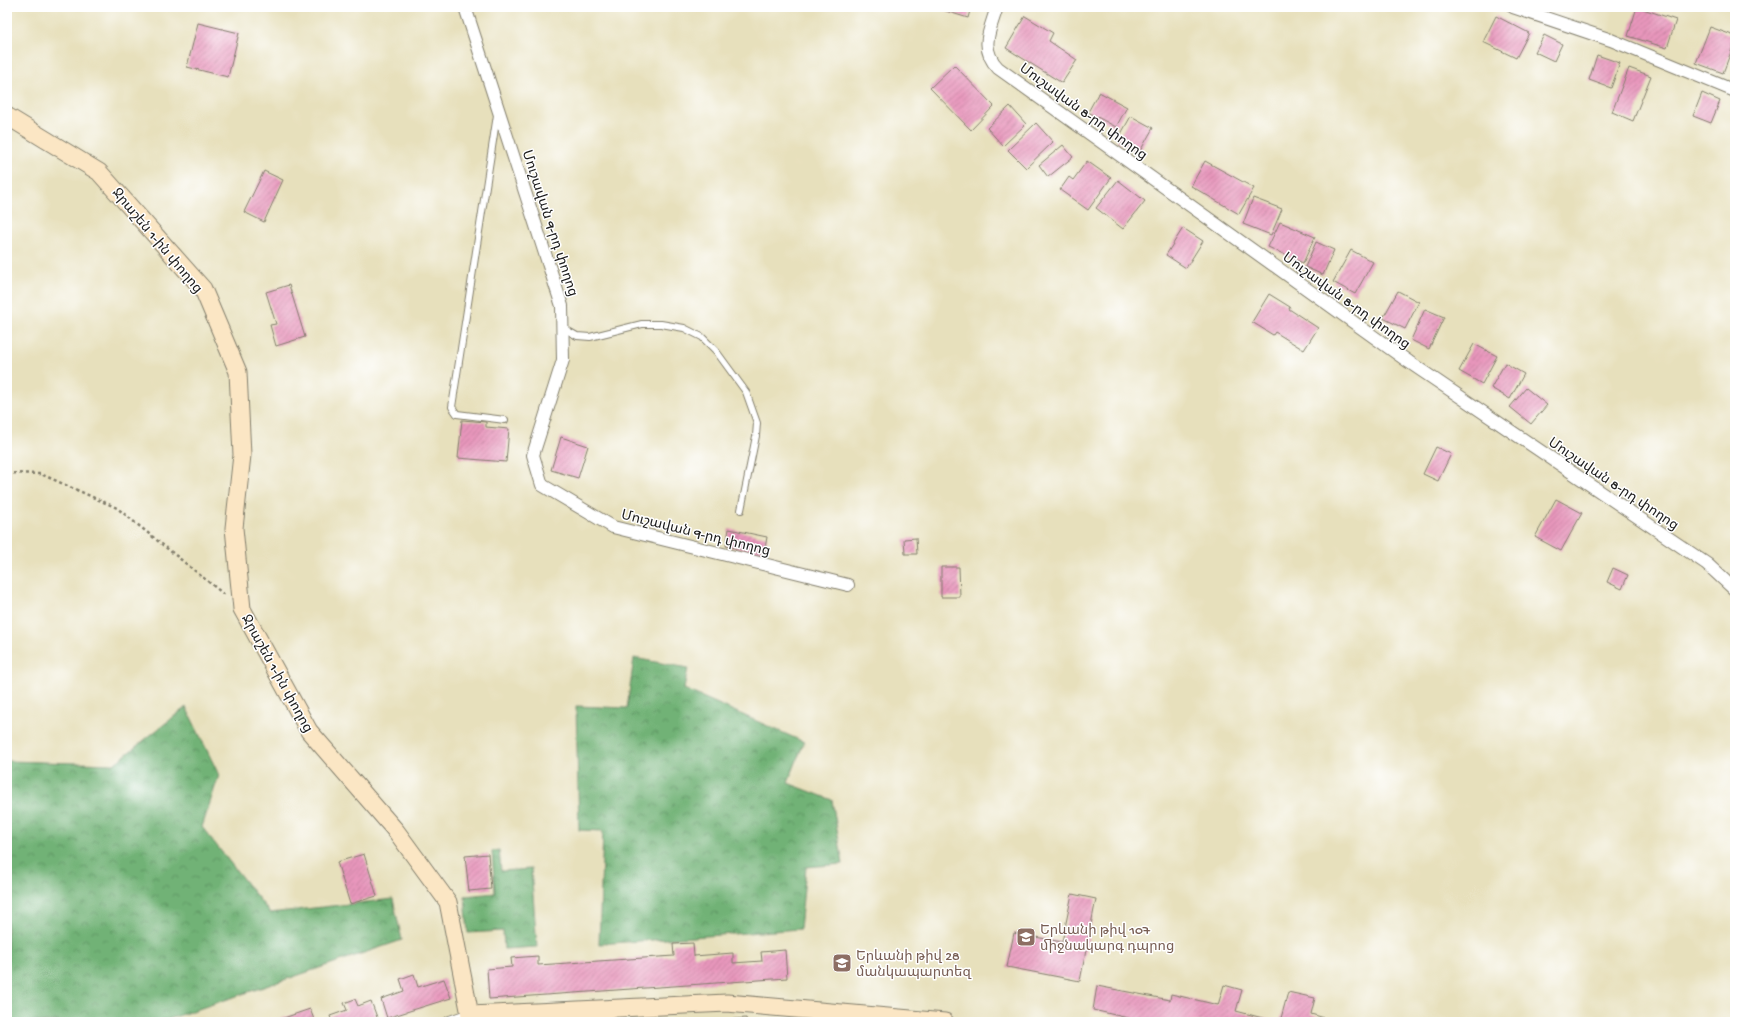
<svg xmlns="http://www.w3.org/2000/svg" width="1742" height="1029" viewBox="0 0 1742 1029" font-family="'Gochi Hand','Noto Sans Armenian',sans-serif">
  <defs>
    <pattern id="forest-crowns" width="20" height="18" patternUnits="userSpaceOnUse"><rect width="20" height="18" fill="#71b276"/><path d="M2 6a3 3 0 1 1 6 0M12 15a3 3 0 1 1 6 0" fill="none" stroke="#5c9060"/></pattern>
    <pattern id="building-hatch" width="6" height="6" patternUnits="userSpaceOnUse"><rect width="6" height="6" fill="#e896bc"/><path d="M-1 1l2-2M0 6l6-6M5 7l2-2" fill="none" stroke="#bb7a98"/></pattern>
  </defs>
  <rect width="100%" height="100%" fill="#fff"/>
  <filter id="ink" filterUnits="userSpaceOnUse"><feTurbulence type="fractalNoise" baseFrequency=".025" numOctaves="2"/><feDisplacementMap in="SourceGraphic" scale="8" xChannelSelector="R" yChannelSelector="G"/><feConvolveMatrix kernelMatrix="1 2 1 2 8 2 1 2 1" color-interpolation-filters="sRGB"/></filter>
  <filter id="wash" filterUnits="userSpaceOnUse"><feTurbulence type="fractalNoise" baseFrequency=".012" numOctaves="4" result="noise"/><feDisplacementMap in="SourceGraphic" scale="16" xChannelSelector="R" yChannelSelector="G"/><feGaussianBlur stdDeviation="0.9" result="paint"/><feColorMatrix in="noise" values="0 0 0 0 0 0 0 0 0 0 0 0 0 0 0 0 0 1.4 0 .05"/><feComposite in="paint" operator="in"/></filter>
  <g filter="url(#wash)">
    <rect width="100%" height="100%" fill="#e7e0bc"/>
    <!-- forest -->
    <g fill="url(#forest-crowns)" stroke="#466749">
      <polygon points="634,658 688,668 684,689 804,742 788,783 832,800 843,864 806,867 800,929 599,944 603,831 579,830 576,706 627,708"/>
      <polygon points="186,707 219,775 202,827 270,913 393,899 402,940 160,1022 7,1022 7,761 114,764"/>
      <polygon points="499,850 501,871 531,869 537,947 504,949 503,931 468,933 465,896 495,893 492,851"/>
    </g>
    <g id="blocks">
      <!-- building -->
      <g fill="url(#building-hatch)">
        <polygon points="933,7 971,7 968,18"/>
        <polygon points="1637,7 1676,20 1667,48 1628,36"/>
        <polygon points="1025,16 1053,33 1049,41 1077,60 1062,83 1006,48"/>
        <polygon points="1496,16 1529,33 1516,58 1483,42"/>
        <polygon points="198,23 239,33 228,77 187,67"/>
        <polygon points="1710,27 1735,36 1735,41 1723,73 1696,63"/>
        <polygon points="1544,35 1562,44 1554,61 1535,52"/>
        <polygon points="1597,55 1620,63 1611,88 1589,80"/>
        <polygon points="954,65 994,106 971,130 930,88"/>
        <polygon points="1629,68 1651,76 1633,121 1612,112"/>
        <polygon points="1099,92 1127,107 1116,127 1088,112"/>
        <polygon points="1702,93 1720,101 1711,123 1693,116"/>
        <polygon points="1010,106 1026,124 1003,146 987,128"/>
        <polygon points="1131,116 1153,128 1139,153 1117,141"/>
        <polygon points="1036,123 1053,142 1026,168 1008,150"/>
        <polygon points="1063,145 1073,157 1048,177 1039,165"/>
        <polygon points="1087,161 1111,178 1088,210 1060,190 1069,177 1073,180"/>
        <polygon points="1205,161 1254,188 1239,214 1191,186"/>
        <polygon points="264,171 283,180 264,222 244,212"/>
        <polygon points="1118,180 1145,201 1123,229 1096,208"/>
        <polygon points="1253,198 1282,209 1271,235 1243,224"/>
        <polygon points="1280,222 1315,237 1303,263 1268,247"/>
        <polygon points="1183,228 1203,241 1186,268 1166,255"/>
        <polygon points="1316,242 1334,250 1323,275 1305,267"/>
        <polygon points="1351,250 1373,262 1355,294 1333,282"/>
        <polygon points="289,285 305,337 276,346 270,325 276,324 266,292"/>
        <polygon points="1398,291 1419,302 1405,329 1383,318"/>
        <polygon points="1269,294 1290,307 1289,309 1318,328 1304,350 1275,332 1273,335 1252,322"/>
        <polygon points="1425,309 1444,317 1429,349 1411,340"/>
        <polygon points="1474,344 1497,356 1482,384 1459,371"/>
        <polygon points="1505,363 1524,374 1510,399 1491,388"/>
        <polygon points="1526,388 1547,405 1531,424 1510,407"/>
        <polygon points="462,420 486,422 486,427 509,429 506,462 458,458"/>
        <polygon points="561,437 588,446 578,478 551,470"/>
        <polygon points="1436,447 1451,454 1438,481 1423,474"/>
        <polygon points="1556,499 1582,513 1561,551 1535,537"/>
        <polygon points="729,529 767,537 764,554 726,546"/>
        <polygon points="916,538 917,554 905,554 904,539"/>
        <polygon points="941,567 959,567 960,597 941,597"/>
        <polygon points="1613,568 1628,575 1622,589 1607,582"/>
        <polygon points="364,854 377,896 350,904 337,862"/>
        <polygon points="488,854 491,889 469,891 465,856"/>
        <polygon points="1072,894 1096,899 1080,981 1007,967 1014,933 1062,942"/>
        <polygon points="693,943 694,956 733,953 733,963 762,961 761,952 785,950 787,978 489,999 487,969 512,967 511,958 538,956 538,965 674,956 673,944"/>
        <polygon points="414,974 418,987 444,979 451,998 387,1018 381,999 404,991 400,979"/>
        <polygon points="1224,985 1242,990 1236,1011 1278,1022 1146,1022 1093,1010 1097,986 1170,1000 1171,994 1218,1005"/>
        <polygon points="1288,992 1315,998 1311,1014 1338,1022 1280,1022"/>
        <polygon points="355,999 358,1006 371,1001 378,1020 371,1022 332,1022 330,1016 347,1010 344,1003"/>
        <polygon points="310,1009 315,1022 272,1022"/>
        <polygon points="746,1018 747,1022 711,1022 711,1021"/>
      </g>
    </g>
  </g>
  <g filter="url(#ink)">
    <use href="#blocks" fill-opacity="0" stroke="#827e6c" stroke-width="1"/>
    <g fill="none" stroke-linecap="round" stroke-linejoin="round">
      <!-- lane casing -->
      <g stroke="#827e6c" stroke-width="8">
        <g id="lane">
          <polyline points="497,115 452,407 457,414 505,420"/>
          <polyline points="563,328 577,336 590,337 642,324 661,324 684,328 702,337 716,351 746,392 757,423 756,436 741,510"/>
        </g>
      </g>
      <!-- street casing -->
      <g stroke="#827e6c" stroke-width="14">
        <g id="street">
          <polyline points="465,7 562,306 563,360 533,455 542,485 613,527 848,585"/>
          <path d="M997,7C990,30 979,48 998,68L1409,362L1707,564L1735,590"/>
          <polyline points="1513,7 1611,40 1735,91"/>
          <polyline points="450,1022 470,1015"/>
        </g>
      </g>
      <!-- secondary casing -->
      <g stroke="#827e6c" stroke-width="19">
        <polyline id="secondary" points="7,116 99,172 203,289 238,372 242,455 234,528 242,609 309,731 396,831 448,902 470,1015 727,1003 945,1022"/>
      </g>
      <!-- path -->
      <polyline stroke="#827e6c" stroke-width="2.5" stroke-dasharray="3 3" stroke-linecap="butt" points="7,473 41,474 117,508 226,596"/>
      <!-- lane -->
      <use href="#lane" stroke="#fff" stroke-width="6"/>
      <!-- street -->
      <use href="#street" stroke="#fff" stroke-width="12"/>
      <!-- secondary -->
      <use href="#secondary" stroke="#fbe6c4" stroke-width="17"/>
    </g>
  </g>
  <!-- icons -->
  <defs>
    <g id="school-square" transform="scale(1)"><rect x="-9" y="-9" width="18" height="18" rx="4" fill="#8d6e63" stroke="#fff"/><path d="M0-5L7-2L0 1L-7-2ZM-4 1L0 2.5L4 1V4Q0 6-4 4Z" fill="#fff"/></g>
  </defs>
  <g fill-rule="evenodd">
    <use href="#school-square" x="1026" y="937"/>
    <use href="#school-square" x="842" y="963"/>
  </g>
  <g text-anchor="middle" stroke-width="3" stroke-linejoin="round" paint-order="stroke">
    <!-- street labels -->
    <g font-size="14" fill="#1c1c1c" stroke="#fff">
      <text transform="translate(1084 111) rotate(36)" y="5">Մուշավան 8-րդ փողոց</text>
      <text transform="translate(551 223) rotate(72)" y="5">Մուշավան 9-րդ փողոց</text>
      <text transform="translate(158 240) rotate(50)" y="5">Ջրաշեն 1-ին փողոց</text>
      <text transform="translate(1347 300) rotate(36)" y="5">Մուշավան 8-րդ փողոց</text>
      <text transform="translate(1614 483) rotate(34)" y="5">Մուշավան 8-րդ փողոց</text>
      <text transform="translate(696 532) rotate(14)" y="5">Մուշավան 9-րդ փողոց</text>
      <text transform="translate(278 673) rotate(61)" y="5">Ջրաշեն 1-ին փողոց</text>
    </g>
    <!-- education labels -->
    <g font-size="14" fill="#785e54" stroke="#fff" text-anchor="start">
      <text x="1040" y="934">Երևանի թիվ 107<tspan x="1040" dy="16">միջնակարգ դպրոց</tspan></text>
      <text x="856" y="960">Երևանի թիվ 28<tspan x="856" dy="16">մանկապարտեզ</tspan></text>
    </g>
  </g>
  <!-- margin -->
  <rect width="1742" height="1029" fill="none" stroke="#fff" stroke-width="24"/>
</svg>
